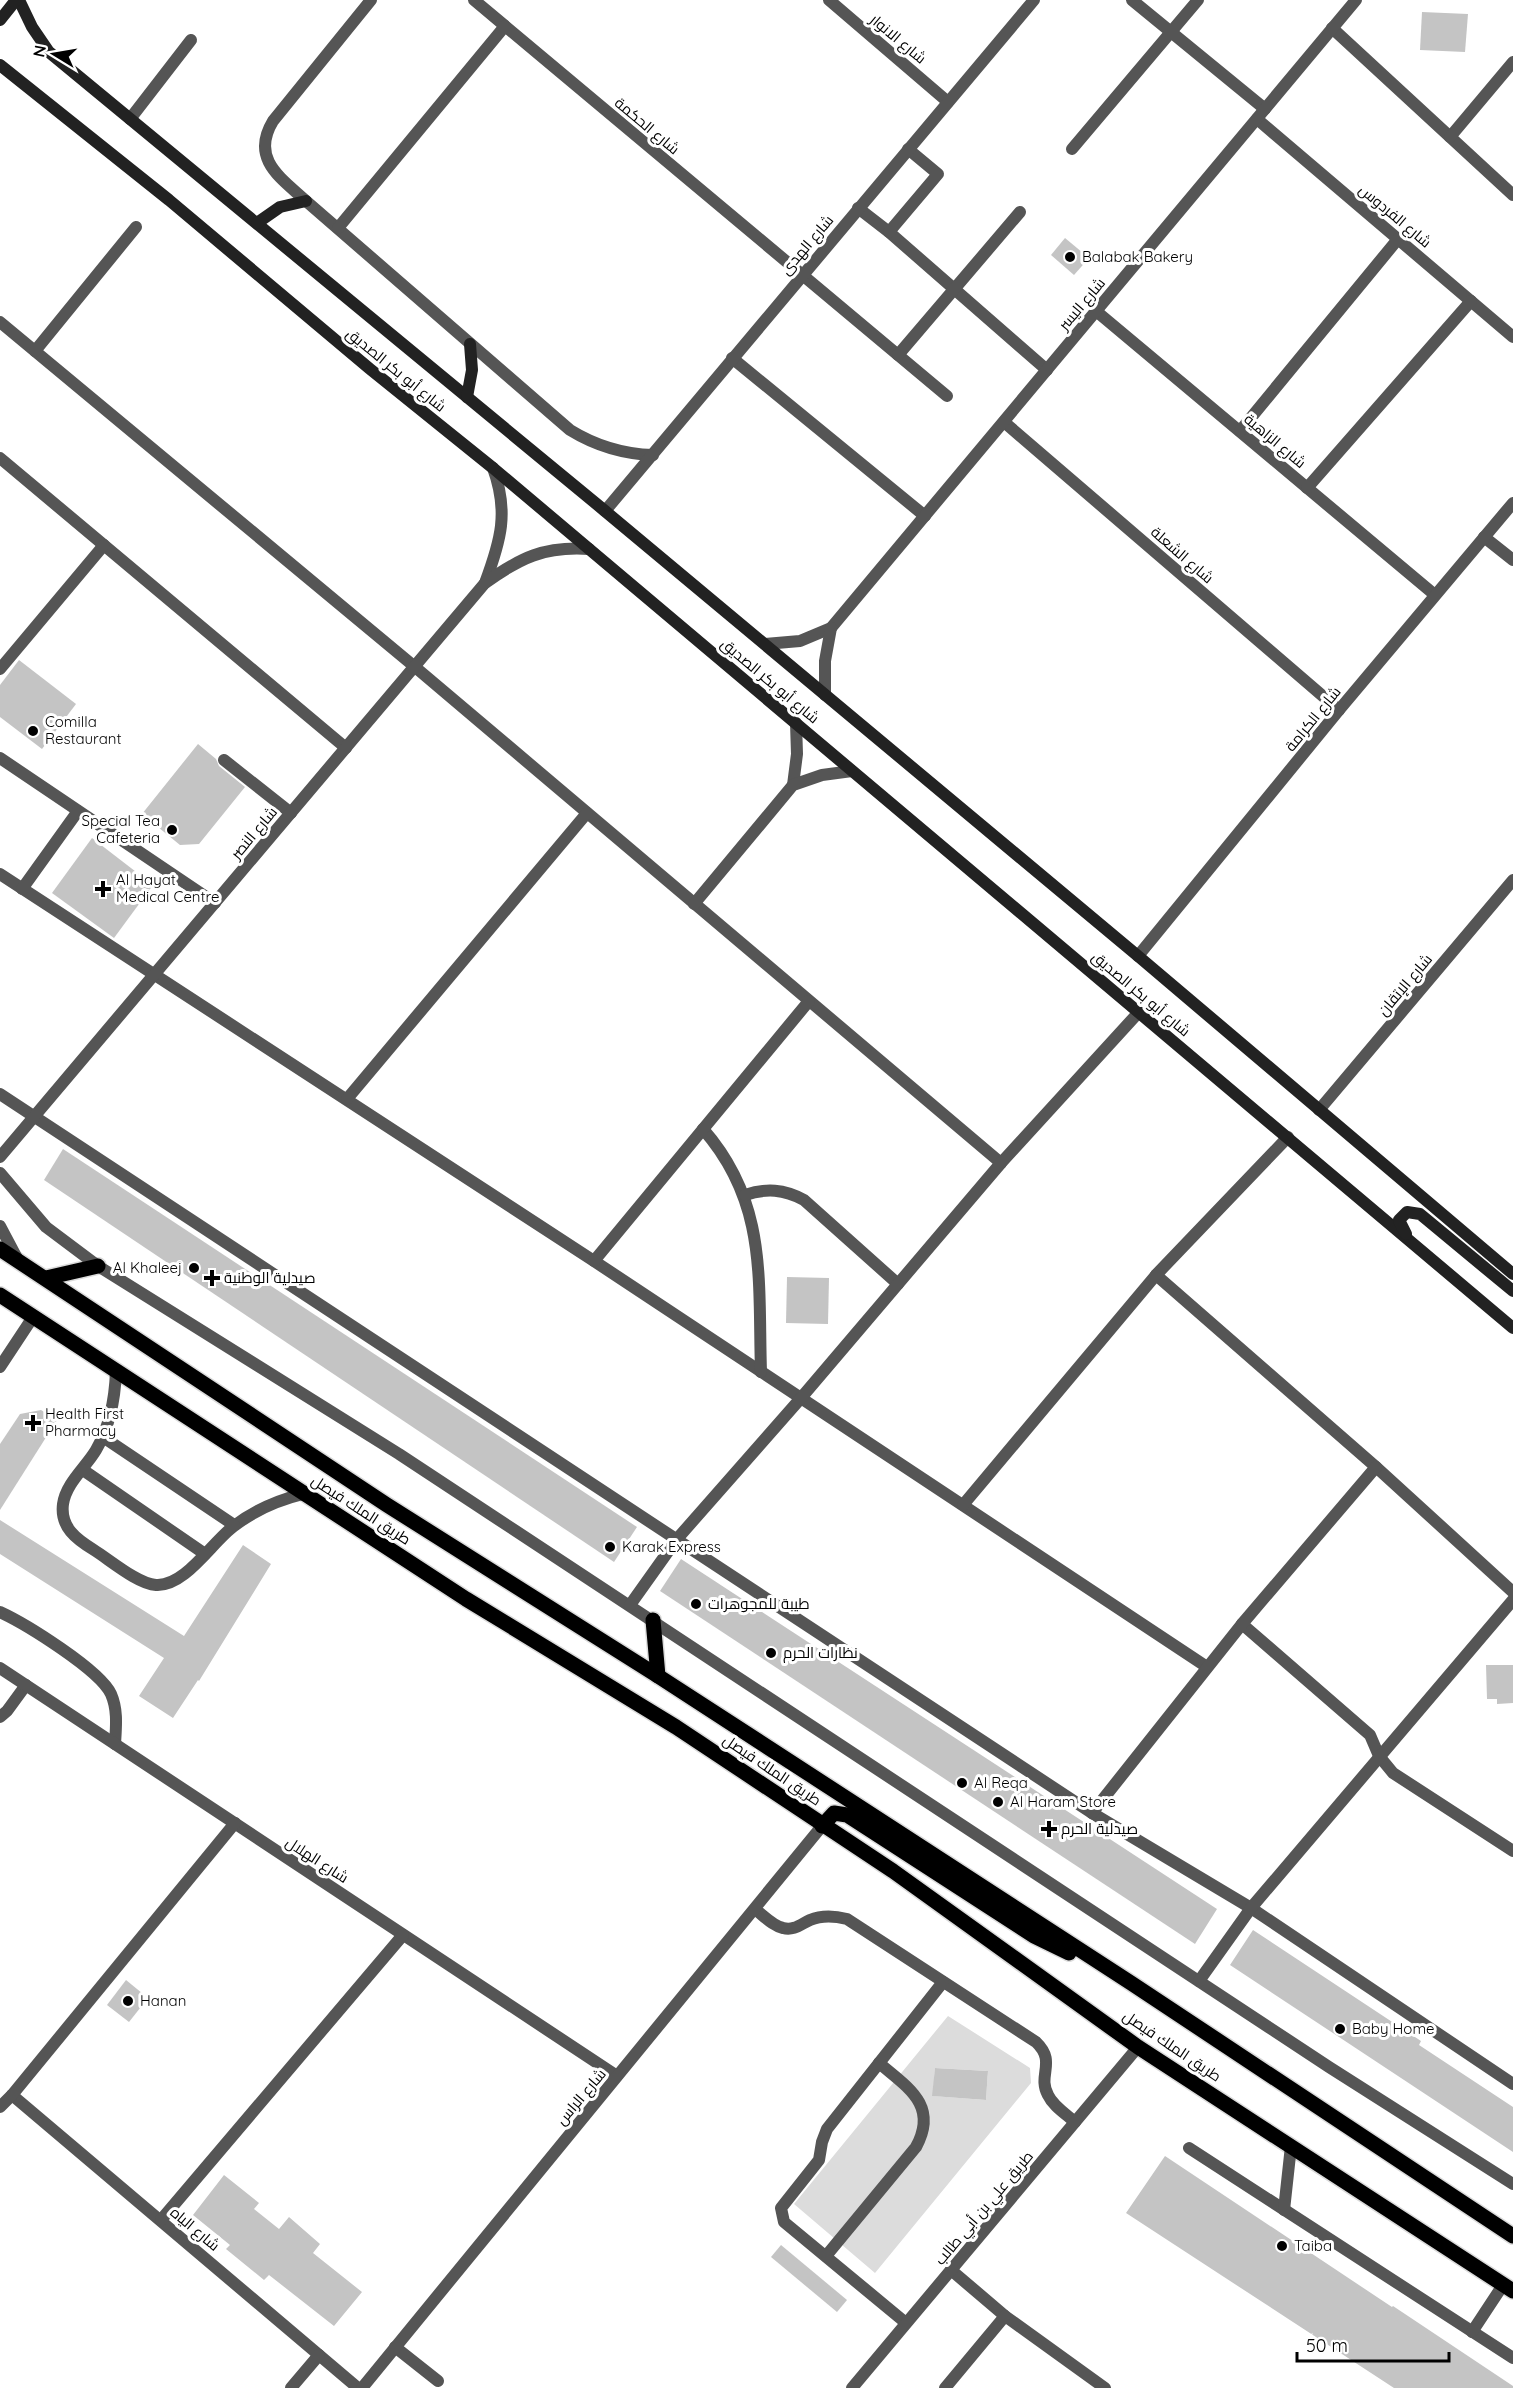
<svg xmlns="http://www.w3.org/2000/svg" width="1513" height="2388" viewBox="0 0 1513 2388" font-family="Quicksand,Cairo,sans-serif">
  <rect width="100%" height="100%" fill="#fff"/>
  <!-- green -->
  <path fill="#dcdcdc" fill-rule="evenodd" d="M948,2016L1030,2068L1031,2083L875,2273L794,2204ZM935,2068L988,2071L986,2100L933,2096Z"/>
  <!-- building -->
  <g fill="#c4c4c4">
    <polygon points="1422,12 1468,14 1465,52 1420,50"/>
    <polygon points="1065,238 1089,258 1074,275 1051,255"/>
    <polygon points="19,660 76,704 42,749 0,717 0,685"/>
    <polygon points="198,744 216,759 219,766 245,787 199,844 180,845 142,814"/>
    <polygon points="92,838 153,885 114,938 52,893"/>
    <polygon points="63,1149 637,1527 614,1562 44,1180"/>
    <polygon points="787,1277 829,1278 828,1324 786,1323"/>
    <polygon points="41,1410 57,1420 0,1510 0,1444 20,1414"/>
    <polygon points="0,1520 184,1636 243,1545 271,1564 199,1681 198,1680 173,1718 139,1696 164,1658 0,1554"/>
    <polygon points="681,1559 1217,1909 1195,1944 660,1591"/>
    <polygon points="1486,1665 1513,1665 1513,1703 1497,1704 1497,1699 1487,1699"/>
    <polygon points="1253,1930 1421,2041 1419,2045 1513,2107 1513,2152 1230,1965"/>
    <polygon points="126,1980 148,1998 129,2022 107,2005"/>
    <polygon points="935,2068 988,2071 986,2100 932,2096"/>
    <polygon points="1165,2156 1392,2307 1393,2306 1513,2386 1513,2388 1394,2388 1126,2213"/>
    <polygon points="224,2175 259,2203 254,2209 279,2229 289,2217 320,2244 313,2253 362,2292 334,2326 269,2275 264,2280 226,2249 230,2245 193,2215"/>
    <polygon points="781,2245 847,2300 837,2312 771,2257"/>
  </g>
  <g fill="none" stroke-linecap="round" stroke-linejoin="round">
    <!-- primary casing -->
    <g stroke="#dbdbdb" stroke-width="18">
      <g id="primary">
        <polyline points="0,1249 387,1505 658,1676 1131,1983 1513,2236"/>
        <polyline points="46,1278 98,1266"/>
        <polyline points="0,1295 466,1599 676,1727 893,1871 1138,2047 1513,2291"/>
        <polyline points="653,1620 658,1676"/>
        <polyline points="822,1826 834,1813 847,1815 1034,1936 1069,1953"/>
      </g>
    </g>
    <!-- lane -->
    <g stroke="#555" stroke-width="12">
      <polyline points="130,119 191,40"/>
      <path d="M116,1371C115,1399 110,1426 96,1450C86,1467 66,1483 63,1504C60,1527 76,1539 94,1550C110,1560 138,1584 156,1585C185,1587 212,1542 234,1526C255,1510 278,1500 303,1494"/>
      <polyline points="103,1437 234,1525"/>
      <polyline points="83,1470 205,1554"/>
      <path d="M0,1612C26,1624 100,1670 111,1694C118,1710 116,1727 115,1744"/>
      <polyline points="0,1717 7,1711 26,1685"/>
      <path d="M756,1910C764,1916 773,1926 783,1928C794,1931 801,1924 810,1920C822,1915 835,1916 847,1919L1036,2042C1057,2062 1037,2075 1048,2095C1053,2106 1066,2114 1075,2122"/>
      <polyline points="1189,2148 1513,2358"/>
      <polyline points="1284,2210 1291,2146"/>
      <path d="M826,2256L916,2147C939,2105 907,2087 879,2063"/>
      <polyline points="951,2270 1005,2316 1105,2388"/>
      <polyline points="906,2323 784,2222 781,2208 819,2160 822,2142 827,2129 943,1982"/>
      <polyline points="1472,2332 1503,2285"/>
      <polyline points="395,2347 438,2381"/>
      <polyline points="945,2388 1005,2316"/>
    </g>
    <!-- street -->
    <g stroke="#555" stroke-width="12">
      <path d="M371,0L273,121C250,159 281,178 306,201L570,430C596,446 622,454 653,455"/>
      <polyline points="474,0 947,396"/>
      <polyline points="829,0 948,102"/>
      <polyline points="1132,0 1265,109"/>
      <polyline points="1332,28 1513,195"/>
      <polyline points="1257,119 1513,337"/>
      <polyline points="1450,137 1513,62"/>
      <polyline points="1072,149 1198,0"/>
      <polyline points="858,208 889,232 1047,370"/>
      <polyline points="338,228 505,26"/>
      <polyline points="889,232 938,174 908,149"/>
      <polyline points="1096,311 1435,595"/>
      <polyline points="0,322 415,667 1001,1163"/>
      <polyline points="35,351 136,227"/>
      <polyline points="898,355 1020,212"/>
      <polyline points="732,358 925,516"/>
      <polyline points="1004,422 1339,710"/>
      <polyline points="1240,431 1398,239"/>
      <polyline points="0,458 346,748"/>
      <polyline points="1307,488 1471,301"/>
      <polyline points="605,511 1034,0"/>
      <polyline points="1484,537 1513,560"/>
      <path d="M485,583C501,540 509,512 493,468"/>
      <polyline points="765,644 800,641 831,628 1356,0"/>
      <polyline points="0,669 104,545"/>
      <polyline points="825,695 825,661 831,628"/>
      <polyline points="0,758 215,903"/>
      <polyline points="224,760 291,813"/>
      <polyline points="793,785 797,754 796,723"/>
      <polyline points="0,874 594,1261 1207,1667"/>
      <polyline points="22,889 78,811"/>
      <polyline points="694,904 793,785 822,775 852,771"/>
      <polyline points="1138,956 1339,710 1513,503"/>
      <polyline points="0,1094 1092,1813 1251,1908 1513,2084"/>
      <polyline points="347,1099 587,813"/>
      <polyline points="1319,1110 1513,880"/>
      <path d="M703,1129C768,1203 758,1280 761,1372"/>
      <path d="M0,1157L485,583C520,558 544,546 589,549"/>
      <polyline points="0,1173 46,1227 98,1266 399,1454 1329,2067 1513,2184"/>
      <path d="M745,1195C766,1188 784,1189 804,1200L898,1284"/>
      <polyline points="0,1226 18,1260"/>
      <polyline points="594,1261 809,1001"/>
      <polyline points="1156,1275 1376,1467 1513,1592"/>
      <polyline points="0,1367 33,1317"/>
      <polyline points="963,1505 1156,1275 1288,1137"/>
      <polyline points="630,1605 677,1539 801,1398 1001,1163 1139,1012"/>
      <polyline points="1242,1624 1370,1735 1379,1756 1393,1773 1513,1851"/>
      <polyline points="0,1668 617,2076"/>
      <polyline points="1092,1813 1242,1624 1376,1467"/>
      <polyline points="1199,1981 1251,1908 1513,1600"/>
      <polyline points="12,2095 358,2388"/>
      <polyline points="0,2107 12,2095 235,1823"/>
      <polyline points="161,2220 403,1935"/>
      <polyline points="291,2388 319,2355"/>
      <polyline points="362,2388 822,1826"/>
      <polyline points="852,2388 1138,2047"/>
    </g>
    <!-- secondary -->
    <g stroke="#222" stroke-width="12">
      <polyline points="19,0 32,27 49,52 605,511 1138,956 1513,1274"/>
      <polyline points="0,20 16,0"/>
      <polyline points="0,65 169,200 370,369 493,468 1513,1328"/>
      <polyline points="257,223 280,207 306,201"/>
      <polyline points="467,397 472,370 470,344"/>
      <polyline points="1406,1234 1399,1220 1407,1212 1420,1214 1513,1291"/>
    </g>
    <!-- primary -->
    <use href="#primary" stroke="#000" stroke-width="15"/>
  </g>
  <!-- markers -->
  <g fill="#000" stroke="#fff" stroke-width="2">
    <circle cx="1070" cy="257" r="6"/>
    <circle cx="33" cy="731" r="6"/>
    <circle cx="172" cy="830" r="6"/>
    <path d="M100 880h6v6h6v6h-6v6h-6v-6h-6v-6h6z"/>
    <circle cx="194" cy="1268" r="6"/>
    <path d="M209 1269h6v6h6v6h-6v6h-6v-6h-6v-6h6z"/>
    <path d="M30 1414h6v6h6v6h-6v6h-6v-6h-6v-6h6z"/>
    <circle cx="610" cy="1547" r="6"/>
    <circle cx="696" cy="1604" r="6"/>
    <circle cx="771" cy="1653" r="6"/>
    <circle cx="962" cy="1783" r="6"/>
    <circle cx="998" cy="1802" r="6"/>
    <path d="M1046 1820h6v6h6v6h-6v6h-6v-6h-6v-6h6z"/>
    <circle cx="128" cy="2001" r="6"/>
    <circle cx="1340" cy="2029" r="6"/>
    <circle cx="1282" cy="2246" r="6"/>
  </g>
  <g text-anchor="middle" stroke-width="6" stroke-linejoin="round" paint-order="stroke">
    <!-- street labels -->
    <g font-size="15" fill="#000" stroke="#fff">
      <text transform="translate(898 39) rotate(40)" y="5">شارع الانوار</text>
      <text transform="translate(647 126) rotate(40)" y="5">شارع الحكمة</text>
      <text transform="translate(1395 216) rotate(40)" y="5">شارع الفردوس</text>
      <text transform="translate(807 245) rotate(-50)" y="5">شارع الهدى</text>
      <text transform="translate(1082 304) rotate(-50)" y="5">شارع اليسر</text>
      <text transform="translate(396 370) rotate(39)" y="5">شارع أبو بكر الصديق</text>
      <text transform="translate(1275 441) rotate(40)" y="5">شارع الزاهية</text>
      <text transform="translate(1182 555) rotate(41)" y="5">شارع الشعلة</text>
      <text transform="translate(770 681) rotate(40)" y="5">شارع أبو بكر الصديق</text>
      <text transform="translate(1313 719) rotate(-51)" y="5">شارع الكرامة</text>
      <text transform="translate(254 833) rotate(-50)" y="5">شارع النصر</text>
      <text transform="translate(1405 985) rotate(-50)" y="5">شارع الإتقان</text>
      <text transform="translate(1141 994) rotate(40)" y="5">شارع أبو بكر الصديق</text>
      <text transform="translate(361 1510) rotate(33)" y="5">طريق الملك فيصل</text>
      <text transform="translate(772 1770) rotate(34)" y="5">طريق الملك فيصل</text>
      <text transform="translate(317 1860) rotate(33)" y="5">شارع الهلال</text>
      <text transform="translate(1172 2046) rotate(34)" y="5">طريق الملك فيصل</text>
      <text transform="translate(581 2097) rotate(-50)" y="5">شارع الراس</text>
      <text transform="translate(984 2208) rotate(-50)" y="5">طريق علي بن أبي طالب</text>
      <text transform="translate(195 2229) rotate(40)" y="5">شارع الياه</text>
    </g>
    <!-- poi labels -->
    <g font-size="15" fill="#000" stroke="#fff" text-anchor="start">
      <text x="1082" y="262">Balabak Bakery</text>
      <text x="45" y="727">Comilla<tspan x="45" dy="17">Restaurant</tspan></text>
      <text x="160" y="826" text-anchor="end">Special Tea<tspan x="160" dy="17">Cafeteria</tspan></text>
      <text x="116" y="885">Al Hayat<tspan x="116" dy="17">Medical Centre</tspan></text>
      <text x="182" y="1273" text-anchor="end">Al Khaleej</text>
      <text x="224" y="1283">صيدلية الوطنية</text>
      <text x="45" y="1419">Health First<tspan x="45" dy="17">Pharmacy</tspan></text>
      <text x="622" y="1552">Karak Express</text>
      <text x="708" y="1609">طيبة للمجوهرات</text>
      <text x="783" y="1658">نظارات الحرم</text>
      <text x="974" y="1788">Al Reqa</text>
      <text x="1010" y="1807">Al Haram Store</text>
      <text x="1061" y="1834">صيدلية الحرم</text>
      <text x="140" y="2006">Hanan</text>
      <text x="1352" y="2034">Baby Home</text>
      <text x="1294" y="2251">Taiba</text>
    </g>
  </g>
  <!-- north arrow -->
  <g transform="translate(54 54) rotate(281)" stroke="#ffffff" stroke-width="4.5" paint-order="stroke">
  <path d="M0-4.5L10 22L0 15L-10 22Z" fill="#000000"/>
  <text y="-9" font-size="16" font-weight="bold" text-anchor="middle" fill="#000000">N</text>
  </g>
  <!-- scale -->
  <path d="M1297 2352v9h152v-9" fill="none" stroke="#000000" stroke-width="3"/>
  <text x="1306" y="2352" font-size="18" fill="#000000" stroke="#ffffff" stroke-width="4.5" paint-order="stroke">50 m</text>
</svg>
